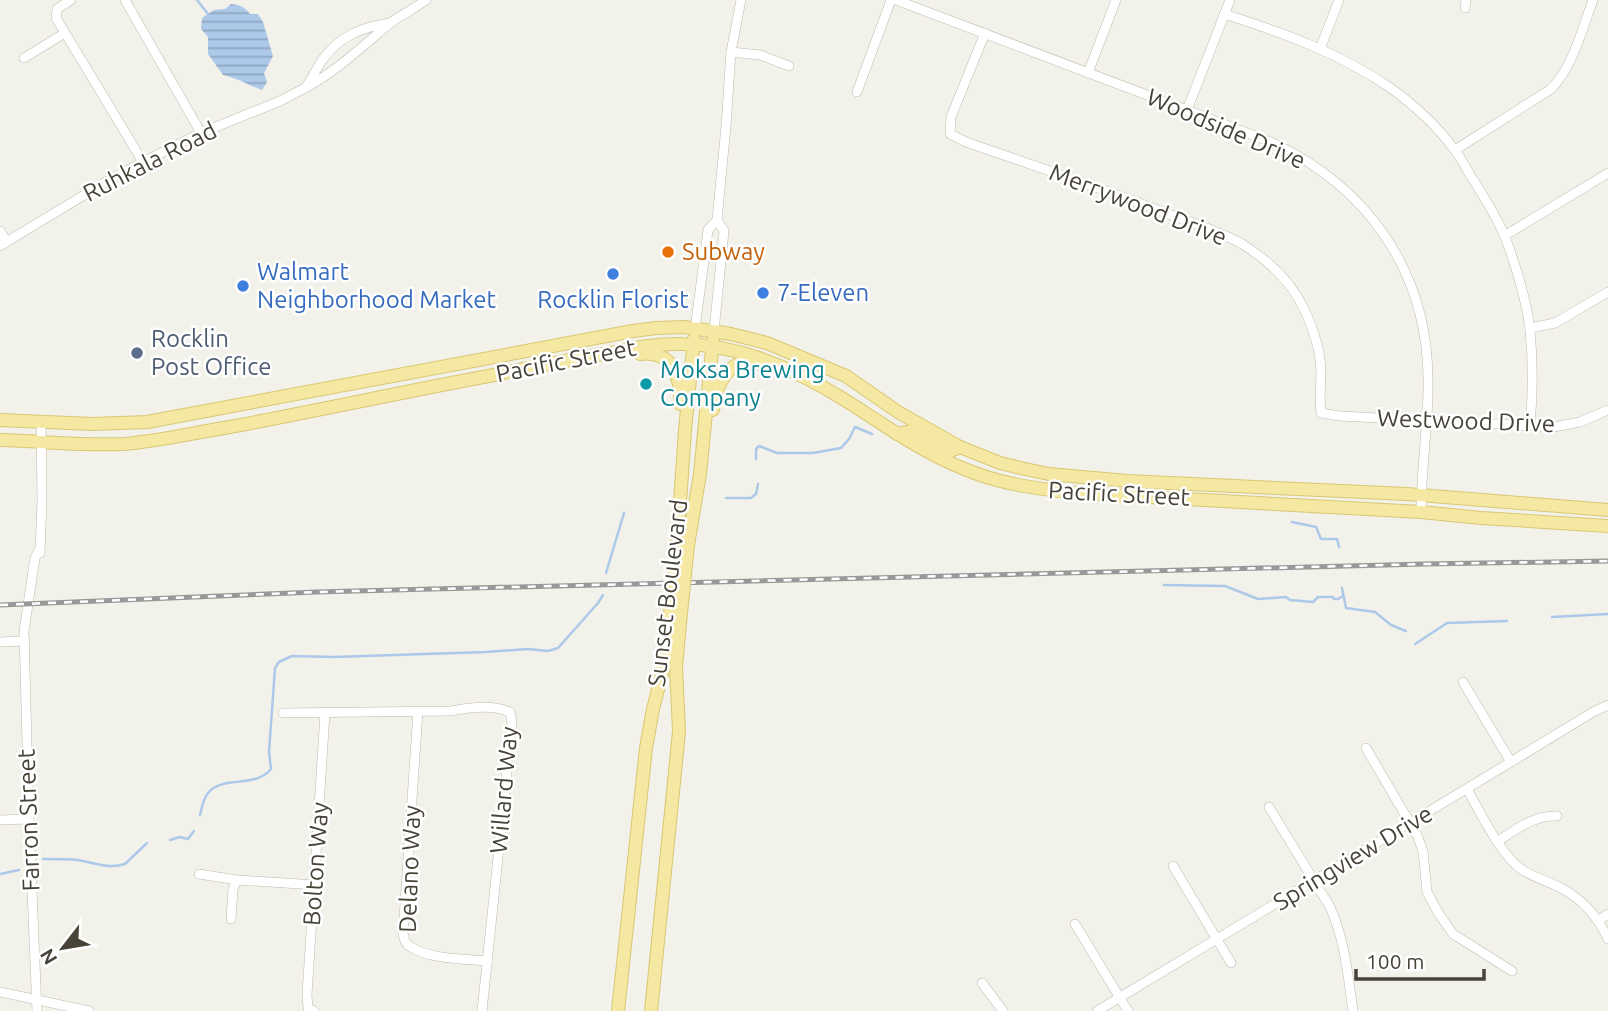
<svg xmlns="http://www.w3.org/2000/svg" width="1608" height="1011" viewBox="0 0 1608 1011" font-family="Ubuntu,sans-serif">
  <defs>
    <pattern id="water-rules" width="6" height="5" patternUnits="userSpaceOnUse" patternTransform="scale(1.75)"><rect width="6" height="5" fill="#adc9ea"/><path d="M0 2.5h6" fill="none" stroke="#8fa5bf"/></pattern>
  </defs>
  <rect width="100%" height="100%" fill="#f3f2ea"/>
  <!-- water -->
  <path fill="url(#water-rules)" d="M231,4C240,5 245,7 250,14H258L263,22L273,56L264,73L267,82L262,90C248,85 237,78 223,75L208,54V37L201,29L202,18L214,10L225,9Z"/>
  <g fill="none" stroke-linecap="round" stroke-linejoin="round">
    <!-- stream -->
    <g stroke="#adc9ea" stroke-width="2.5">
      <polyline points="197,0 208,14"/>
      <polyline points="756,459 756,449 759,446 777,453 813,453 841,448 849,439 855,427 872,434"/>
      <polyline points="726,498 751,498 756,494 758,484"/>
      <polyline points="1292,522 1316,527 1321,539 1337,539 1339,547"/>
      <polyline points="606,573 624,513"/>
      <polyline points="1164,585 1225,586 1258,599 1286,597 1290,600 1313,602 1318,597 1333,597 1334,599 1338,599 1343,596"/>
      <polyline points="1342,588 1346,608 1375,612 1391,625 1406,631"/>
      <polyline points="1552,617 1608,614"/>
      <polyline points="1415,644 1447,623 1507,621"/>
      <path d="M200,815C202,808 203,799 208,793C222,775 255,789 271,769L269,752L275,668L279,662L292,656L334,657L486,652L527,649L548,651L558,648L598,603L603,595"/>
      <polyline points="170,840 180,837 188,839 194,831"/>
      <path d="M43,859C54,859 67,859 78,860C94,863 109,869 125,864L147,843"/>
      <polyline points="0,874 19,870"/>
    </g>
    <!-- minor casing -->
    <g stroke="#bebaad" stroke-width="10">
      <g id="minor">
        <polyline points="71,0 57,9 56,18 143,162"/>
        <polyline points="125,0 201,133"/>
        <path d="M896,0L1271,142C1367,186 1427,271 1428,378C1429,422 1421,467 1421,512"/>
        <polyline points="1465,8 1466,0"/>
        <path d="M1224,14C1281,32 1339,53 1389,87C1413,104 1437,126 1454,149C1462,159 1467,171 1474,181C1485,199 1497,217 1505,237C1515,263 1527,302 1530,330C1533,361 1533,394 1530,425"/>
        <path d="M390,23C362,27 340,36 323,59C316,69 312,79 305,88C334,73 363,46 389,24C400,15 414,9 426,0"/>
        <path d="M985,33L951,117L950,134L966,142C1032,165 1098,187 1163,212C1189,222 1217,230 1242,244C1268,260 1291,281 1304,309C1313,328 1320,349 1321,370C1321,386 1319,397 1321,413L1340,416L1554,427L1580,422L1608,410"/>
        <polyline points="1320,49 1339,0"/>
        <polyline points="731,52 760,55 789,66"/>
        <polyline points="24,58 65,33"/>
        <polyline points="1088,73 1116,0"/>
        <polyline points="857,92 891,0"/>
        <polyline points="1187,110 1230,0"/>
        <path d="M1455,150L1551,89C1573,67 1582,29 1593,0"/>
        <polyline points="0,231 7,242"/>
        <polyline points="1504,236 1608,173"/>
        <polyline points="0,246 104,183 143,162 201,133 280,101 305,88"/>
        <polyline points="1530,328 1555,323 1608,292"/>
        <polyline points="695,329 708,230 717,220 726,126 731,52 741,0"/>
        <polyline points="714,331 724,231 717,220"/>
        <polyline points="40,553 42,500 41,421"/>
        <polyline points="0,642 25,641"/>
        <polyline points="1463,682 1511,762"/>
        <path d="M418,711L403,933C404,939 405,944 411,947C428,959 466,959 487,961"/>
        <path d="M283,713L450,711C470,708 491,704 510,712L512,723L482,1011"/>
        <polyline points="1366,748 1417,835 1423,851 1427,892 1439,914 1453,934 1512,971"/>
        <path d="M1467,789C1480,812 1498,849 1517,866C1530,877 1546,880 1561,888C1582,899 1598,917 1608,939"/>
        <path d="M1269,807L1330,907C1345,940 1348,976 1353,1011"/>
        <polyline points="0,820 29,819"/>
        <path d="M1498,841C1517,829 1534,815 1557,816"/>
        <polyline points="1173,866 1231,963"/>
        <polyline points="199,874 237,880 315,885"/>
        <polyline points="231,919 233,889 237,880"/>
        <polyline points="1599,920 1608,914"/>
        <polyline points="1075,924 1128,1011"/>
        <polyline points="982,983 1003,1011"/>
        <polyline points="0,992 89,1011"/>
        <polyline points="37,1011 29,819 24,631 35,558 39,550"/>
        <polyline points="314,1011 308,1008 307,995 325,713"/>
        <polyline points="1097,1011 1511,762 1593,712 1608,705"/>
      </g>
    </g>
    <!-- major casing -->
    <g stroke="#d9c773" stroke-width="14">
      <g id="major">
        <path d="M640,354C673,350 681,377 680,404"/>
        <path d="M713,410C716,386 728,355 759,364"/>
        <polyline points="0,420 93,424 147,422 633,331 657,328 684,327 731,334 767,343 846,376 898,412 960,447 1000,463 1025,469 1049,474 1127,481 1407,494 1608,510"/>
        <polyline points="897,434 914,431 948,452 960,447"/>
        <path d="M0,440C41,441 83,446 124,444C161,441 198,432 235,426C321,410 407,391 494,375C533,367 571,359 610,353C634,348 658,343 683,344C741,345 797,370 845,400C883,424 920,451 962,468C999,484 1037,489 1077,493L1421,512L1481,518L1608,526"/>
        <polyline points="688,545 700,474 713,341"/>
        <polyline points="677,546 685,430 694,339"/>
        <polyline points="618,1011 646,748 653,709 664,666 669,623"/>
        <polyline points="651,1011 677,752 679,731 676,667 680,623"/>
      </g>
    </g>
    <!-- minor -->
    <use href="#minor" stroke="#fff" stroke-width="9"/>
    <!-- major -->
    <use href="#major" stroke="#f5e8a2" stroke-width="12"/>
    <!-- rail casing -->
    <g stroke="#989898" stroke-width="5">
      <polyline id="rail" points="0,605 317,592 1425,564 1608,561"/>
    </g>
    <!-- rail -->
    <use href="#rail" stroke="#fff" stroke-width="2.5" stroke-dasharray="8" stroke-linecap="butt"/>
    <!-- major-bridge casing -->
    <g stroke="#d9c773" stroke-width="14" stroke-linecap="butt">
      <g id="major-bridge">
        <polyline points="669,623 677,546"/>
        <polyline points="680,623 688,545"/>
      </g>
    </g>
    <!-- major-bridge -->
    <use href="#major-bridge" stroke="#f5e8a2" stroke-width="12"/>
  </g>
  <!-- markers -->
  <circle fill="#e8710a" stroke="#fff" stroke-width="2.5" cx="668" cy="252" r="7"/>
  <g fill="#3f7fe0" stroke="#fff" stroke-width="2.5">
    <circle cx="613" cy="274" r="7"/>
    <circle cx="243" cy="286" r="7"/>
    <circle cx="763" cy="293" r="7"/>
  </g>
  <circle fill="#5c6f8a" stroke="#fff" stroke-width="2.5" cx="137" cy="353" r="7"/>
  <circle fill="#0f9aa8" stroke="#fff" stroke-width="2.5" cx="646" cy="384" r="7"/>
  <g text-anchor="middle" stroke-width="5" stroke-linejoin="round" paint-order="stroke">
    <!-- street labels -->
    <g font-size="24" fill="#474339" stroke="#fff">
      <text transform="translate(1226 129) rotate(23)" y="8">Woodside Drive</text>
      <text transform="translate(150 162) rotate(-27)" y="8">Ruhkala Road</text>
      <text transform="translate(1138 205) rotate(21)" y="8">Merrywood Drive</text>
      <text transform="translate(566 361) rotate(-11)" y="8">Pacific Street</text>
      <text transform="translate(1466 421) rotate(2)" y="8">Westwood Drive</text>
      <text transform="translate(1119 494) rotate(3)" y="8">Pacific Street</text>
      <text transform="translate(668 593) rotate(-83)" y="8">Sunset Boulevard</text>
      <text transform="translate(504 790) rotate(-85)" y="8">Willard Way</text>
      <text transform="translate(29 820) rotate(-92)" y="8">Farron Street</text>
      <text transform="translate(1353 858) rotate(-31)" y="8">Springview Drive</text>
      <text transform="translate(316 864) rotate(-86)" y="8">Bolton Way</text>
      <text transform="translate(410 869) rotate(-88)" y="8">Delano Way</text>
    </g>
    <!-- food labels -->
    <g font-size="24" fill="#c56008" stroke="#fff" text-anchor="start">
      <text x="682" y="260">Subway</text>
    </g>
    <!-- shop labels -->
    <g font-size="24" fill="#366cbe" stroke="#fff" text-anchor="start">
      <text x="257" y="280">Walmart<tspan x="257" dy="28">Neighborhood Market</tspan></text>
      <text x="777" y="301">7-Eleven</text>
      <text x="613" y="308" text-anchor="middle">Rocklin Florist</text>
    </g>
    <!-- service labels -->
    <g font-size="24" fill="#4e5e75" stroke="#fff" text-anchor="start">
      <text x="151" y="347">Rocklin<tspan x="151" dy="28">Post Office</tspan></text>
    </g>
    <!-- culture labels -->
    <g font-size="24" fill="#0d838f" stroke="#fff" text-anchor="start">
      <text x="660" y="378">Moksa Brewing<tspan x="660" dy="28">Company</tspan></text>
    </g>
  </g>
  <!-- north arrow -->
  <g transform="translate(63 948) rotate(239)" stroke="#ffffff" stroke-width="5" paint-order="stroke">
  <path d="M0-5L12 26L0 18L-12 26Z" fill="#474339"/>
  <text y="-10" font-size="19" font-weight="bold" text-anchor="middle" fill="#474339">N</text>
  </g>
  <!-- scale -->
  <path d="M1356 969v10h128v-10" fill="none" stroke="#474339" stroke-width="3.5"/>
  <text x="1366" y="969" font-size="21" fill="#474339" stroke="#ffffff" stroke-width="5" paint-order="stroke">100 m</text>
</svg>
